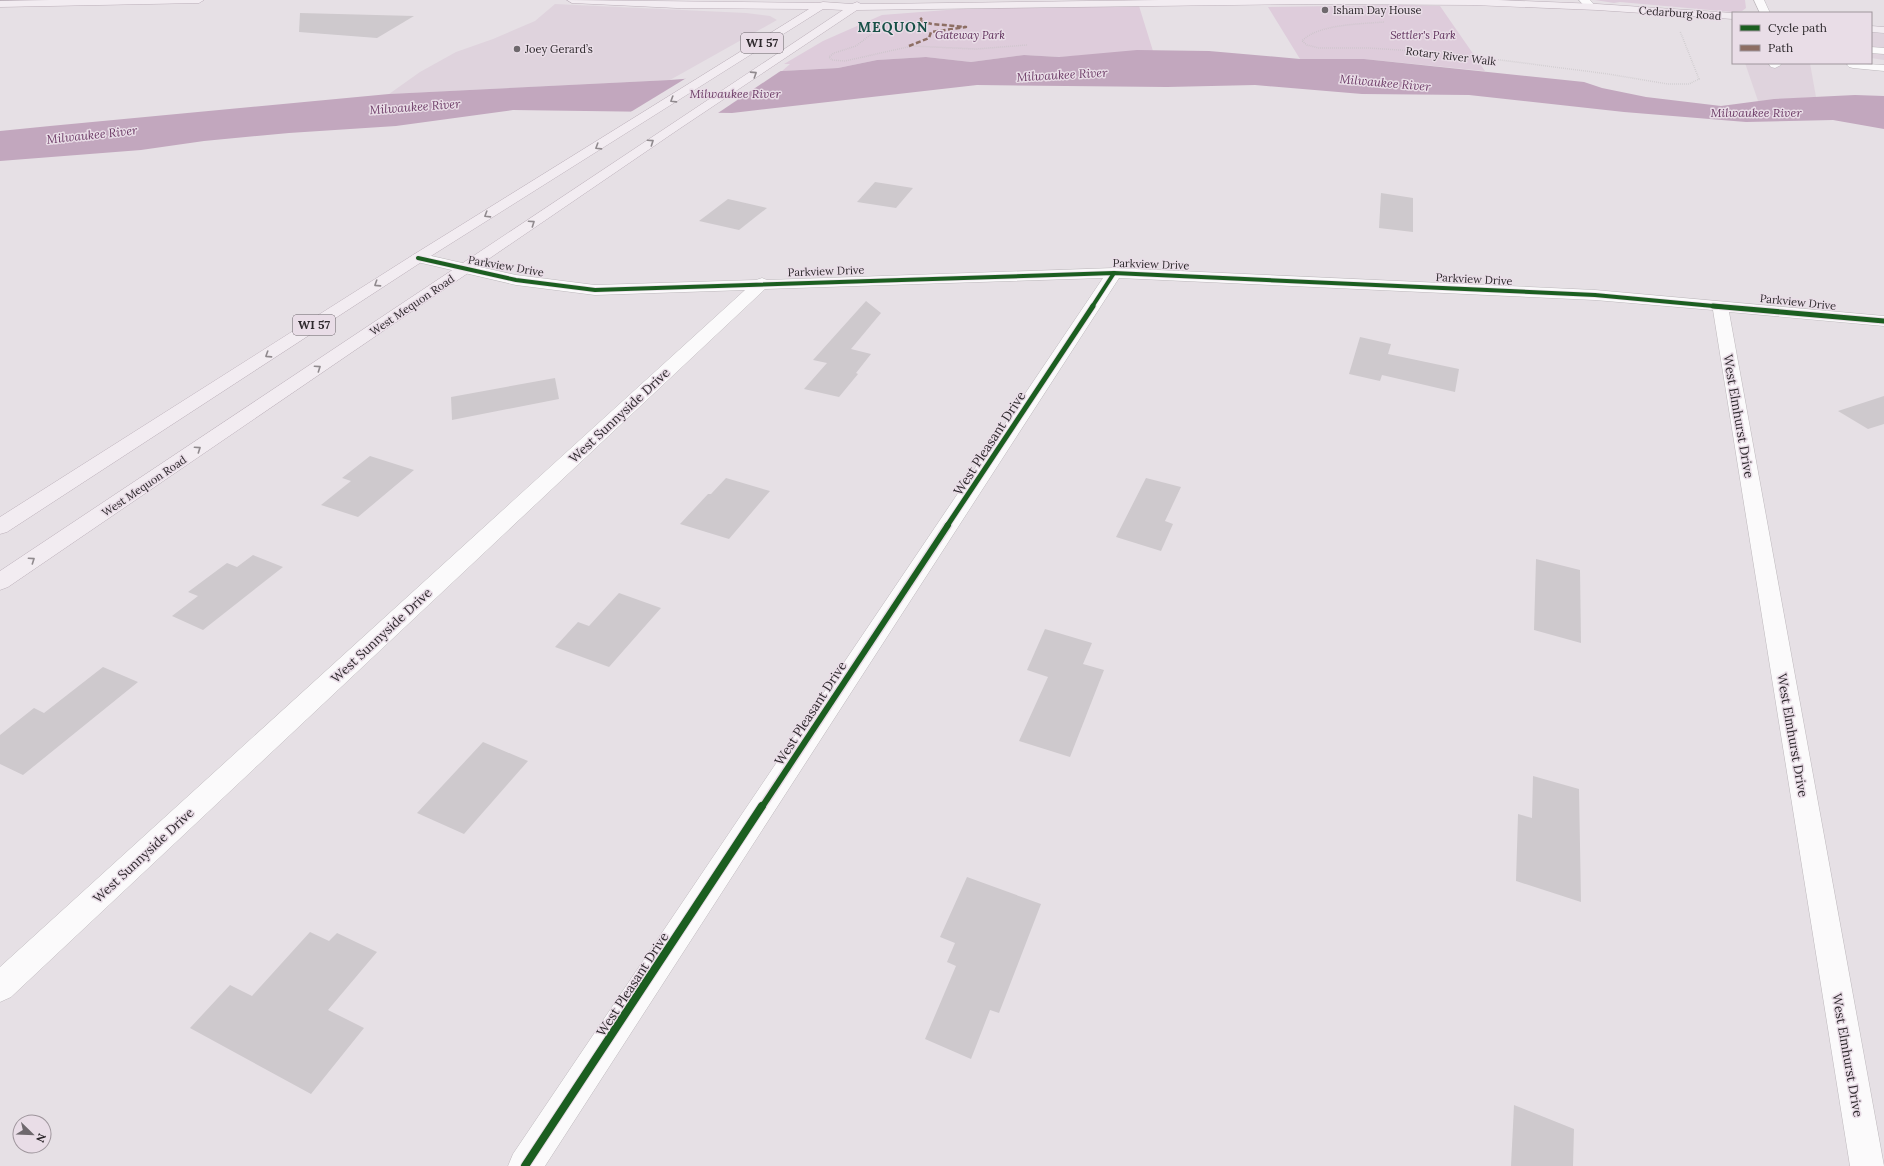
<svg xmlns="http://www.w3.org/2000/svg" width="1884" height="1166" viewBox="0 0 1884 1166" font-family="Lora,serif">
  <rect width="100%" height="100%" fill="#e6e0e5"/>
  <!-- built -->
  <g fill="#dfd3dd">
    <polygon points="555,4 746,13 770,16 777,20 670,80 389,94 420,72 456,52 493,39 535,21"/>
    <polygon points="1871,32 1884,34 1884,60 1871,58"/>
    <polygon points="1745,63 1810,63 1816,97 1758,101"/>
  </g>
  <!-- green -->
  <g fill="#deccdb">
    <polygon points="1595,0 1745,0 1746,8 1742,11 1732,12 1620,2 1614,3"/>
    <polygon points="1400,5 1440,6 1485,71 1364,59 1300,59 1268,7"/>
    <polygon points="1072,6 1139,6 1153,51 1059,57 1024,55 971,62 926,57 877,60 838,68 782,71 790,64 784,64 823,41 882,15 960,9"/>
  </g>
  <!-- water -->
  <polygon fill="#c2a7be" points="1137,50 1209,51 1300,59 1364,59 1584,82 1602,88 1646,97 1721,106 1774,99 1855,95 1884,96 1884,129 1833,120 1746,122 1624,112 1469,95 1362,94 1255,85 1167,87 977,85 732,113 513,110 396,126 289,133 204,141 141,150 0,161 0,131 50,126 389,94 670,80 782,71 838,68 877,60 926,57 971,62 1024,55 1059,57"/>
  <!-- pier -->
  <polygon fill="#e6e0e5" points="785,68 715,115 629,113 688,77"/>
  <!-- building -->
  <g fill="#cec9cd">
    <polygon points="300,13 414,16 377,38 299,32"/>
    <polygon points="875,182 913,188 896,208 857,202"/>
    <polygon points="1381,193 1413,198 1413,232 1379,228"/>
    <polygon points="728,199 767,208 739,230 699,221"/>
    <polygon points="866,301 881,313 851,349 871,354 856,373 858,374 839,397 804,389 827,363 813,360"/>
    <polygon points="1360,337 1391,344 1388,354 1459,369 1455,392 1382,375 1380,381 1349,374"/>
    <polygon points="555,378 559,399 452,420 451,397"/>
    <polygon points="1884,396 1884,424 1868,429 1838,411"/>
    <polygon points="370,456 414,470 358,517 321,505 351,481 342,478"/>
    <polygon points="726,478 770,491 729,539 680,524 708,494 711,494"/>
    <polygon points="1146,478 1181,487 1165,521 1173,524 1161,551 1116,537"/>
    <polygon points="253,555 283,567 203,630 172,616 198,596 188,592 227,563 237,567"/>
    <polygon points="1536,559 1580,570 1581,643 1534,630"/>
    <polygon points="619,593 661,608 609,667 555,647 578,622 589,626"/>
    <polygon points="1045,629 1092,643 1083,664 1104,670 1070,757 1019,741 1048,677 1027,670"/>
    <polygon points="103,667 138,682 23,775 0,764 0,735 34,708 44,713"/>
    <polygon points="483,742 528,761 464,834 417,813"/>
    <polygon points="1533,776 1579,789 1581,902 1516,881 1518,814 1532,818"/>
    <polygon points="967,877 1041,904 999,1013 990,1010 971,1059 925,1039 956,966 947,962 955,943 940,937"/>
    <polygon points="310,932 329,941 337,933 377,952 328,1010 364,1028 311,1094 190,1028 230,985 252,996"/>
    <polygon points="1514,1105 1574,1129 1573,1166 1511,1166"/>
  </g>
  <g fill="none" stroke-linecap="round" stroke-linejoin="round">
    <!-- minor casing -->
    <g stroke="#bdb8bc" stroke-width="1">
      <g id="minor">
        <polygon points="1579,0 1590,0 1596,7 1595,9 1587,9"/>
        <polygon points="1754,0 1764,0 1770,13 1760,13"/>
        <polygon points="1871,47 1884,48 1884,54 1871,53"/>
        <polygon points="1768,63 1780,63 1781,65 1775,68 1771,67"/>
        <polygon points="1849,63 1884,65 1884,71 1853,68 1849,67 1847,65"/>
        <polygon points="418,253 516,275 595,285 756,280 762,278 767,280 1114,268 1595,290 1884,316 1884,326 1729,312 1884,1166 1850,1166 1713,310 1595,300 1119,278 545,1166 508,1166 513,1154 1103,278 765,289 11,997 0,1002 0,967 745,290 595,295 516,285 413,261 410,258 413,255"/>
      </g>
    </g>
    <!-- major casing -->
    <g stroke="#bbafb9" stroke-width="1">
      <g id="major">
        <polygon points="50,0 204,0 199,3 0,7 0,1"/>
        <polygon points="567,0 819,3 823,2 852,4 857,2 861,4 876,4 1160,0 1498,0 1597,4 1733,13 1733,19 1597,10 1473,5 1303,4 857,10 679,129 8,587 0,590 0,571 843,10 823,9 423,261 7,532 0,534 0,517 413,255 809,9 677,8 572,3"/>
        <polygon points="1871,26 1884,27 1884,33 1871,32"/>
      </g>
    </g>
    <!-- path -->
    <g stroke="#c3c0c2" stroke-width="1.5" stroke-dasharray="0.5 1.5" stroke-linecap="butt">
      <path d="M1384,22C1361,24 1318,24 1302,41L1307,45L1319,48H1369L1447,53L1608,74L1668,84H1689L1699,79L1680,31"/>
      <polyline points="878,29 856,46 834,53 829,57 832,60 845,61 912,46 976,49 1027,45"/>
    </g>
    <!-- minor -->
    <use href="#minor" fill="#fbfafb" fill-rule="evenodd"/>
    <!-- major -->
    <use href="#major" fill="#f2ecf1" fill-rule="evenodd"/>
    <!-- quiet -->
    <polyline stroke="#8d6e63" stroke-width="2.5" stroke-dasharray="5 2.5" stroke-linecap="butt" points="909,46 929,38 931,32 966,27 932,24 919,21 922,18"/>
    <!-- cycleway-far3 casing -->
    <g stroke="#e9dde7" stroke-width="5.5">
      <g id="cycleway-far3">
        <polyline points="418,258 516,280 595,290 1114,273 1595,295 1724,307"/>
        <polyline points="1092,307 1114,273"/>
      </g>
    </g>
    <!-- cycleway-far2 casing -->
    <g stroke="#e9dde7" stroke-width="7">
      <g id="cycleway-far2">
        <polyline points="1713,306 1884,321"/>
        <polyline points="947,526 1093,306"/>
      </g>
    </g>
    <!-- cycleway-far1 casing -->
    <g stroke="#e9dde7" stroke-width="9">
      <polyline id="cycleway-far1" points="762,807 948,525"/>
    </g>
    <!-- cycleway casing -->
    <g stroke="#e9dde7" stroke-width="10">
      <polyline id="cycleway" points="525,1166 762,806"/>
    </g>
    <!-- cycleway-far3 -->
    <use href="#cycleway-far3" stroke="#1b5e20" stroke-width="4"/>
    <!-- cycleway-far2 -->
    <use href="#cycleway-far2" stroke="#1b5e20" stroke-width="5"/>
    <!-- cycleway-far1 -->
    <use href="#cycleway-far1" stroke="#1b5e20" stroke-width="6"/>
    <!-- cycleway -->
    <use href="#cycleway" stroke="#1b5e20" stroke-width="8"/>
  </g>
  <!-- one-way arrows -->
  <defs><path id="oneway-chevron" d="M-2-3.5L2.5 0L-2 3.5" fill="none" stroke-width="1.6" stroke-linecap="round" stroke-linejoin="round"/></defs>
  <g stroke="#908a8e">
    <use href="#oneway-chevron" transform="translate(754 74) rotate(-33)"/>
    <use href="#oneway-chevron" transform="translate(673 100) rotate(148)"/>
    <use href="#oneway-chevron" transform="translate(651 142) rotate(-34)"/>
    <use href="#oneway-chevron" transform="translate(598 147) rotate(148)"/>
    <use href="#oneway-chevron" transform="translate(487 215) rotate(148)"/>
    <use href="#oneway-chevron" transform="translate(532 223) rotate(-34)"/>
    <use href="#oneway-chevron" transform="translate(377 284) rotate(147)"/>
    <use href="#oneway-chevron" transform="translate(268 355) rotate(147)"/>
    <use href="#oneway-chevron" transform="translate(318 368) rotate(-34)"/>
    <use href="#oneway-chevron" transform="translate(198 449) rotate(-34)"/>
    <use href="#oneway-chevron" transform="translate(32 560) rotate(-34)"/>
  </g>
  <!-- markers -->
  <g fill="#6e686d" stroke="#e9dde7" stroke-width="1.5">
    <circle cx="1325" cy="10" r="4"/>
    <circle cx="517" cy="49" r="4"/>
  </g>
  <g text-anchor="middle" stroke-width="3" stroke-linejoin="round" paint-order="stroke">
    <!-- far-poi labels -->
    <g font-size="11" fill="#2d282c" stroke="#e9dde7" text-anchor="start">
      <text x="1333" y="14">Isham Day House</text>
      <text x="525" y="53">Joey Gerard’s</text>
    </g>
    <!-- far-street labels -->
    <g font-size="11" fill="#2d282c" stroke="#e9dde7">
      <text transform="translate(1680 13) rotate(4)" y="4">Cedarburg Road</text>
      <text transform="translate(1451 56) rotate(7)" y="4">Rotary River Walk</text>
      <text transform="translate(1151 264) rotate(2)" y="4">Parkview Drive</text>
      <text transform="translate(506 266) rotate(10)" y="4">Parkview Drive</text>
      <text transform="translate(826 271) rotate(-2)" y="4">Parkview Drive</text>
      <text transform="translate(1474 279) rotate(3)" y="4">Parkview Drive</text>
      <text transform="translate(1798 302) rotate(6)" y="4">Parkview Drive</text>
      <text transform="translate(412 305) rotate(-34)" y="4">West Mequon Road</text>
      <text transform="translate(144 486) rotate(-34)" y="4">West Mequon Road</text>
    </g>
    <!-- far-park labels -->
    <g font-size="11" font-style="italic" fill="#5e2f5a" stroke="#e9dde7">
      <text x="970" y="39">Gateway Park</text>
      <text x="1423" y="39">Settler's Park</text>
    </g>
    <!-- shield labels -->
    <g fill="#e9dde7" stroke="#655e64" stroke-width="1">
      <rect x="741" y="33" width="42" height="20" rx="3"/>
      <rect x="293" y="315" width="42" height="20" rx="3"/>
    </g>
    <g font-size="12" font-weight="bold" fill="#2d282c">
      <text x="762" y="47">WI 57</text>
      <text x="314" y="329">WI 57</text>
    </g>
    <!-- far-water labels -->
    <g font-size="12" font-style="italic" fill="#6c3b66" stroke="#e9dde7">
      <text transform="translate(1062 75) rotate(-3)" y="4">Milwaukee River</text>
      <text transform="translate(1385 83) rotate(5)" y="4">Milwaukee River</text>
      <text x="735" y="98">Milwaukee River</text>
      <text transform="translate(415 107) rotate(-4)" y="4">Milwaukee River</text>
      <text x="1756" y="117">Milwaukee River</text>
      <text transform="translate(92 135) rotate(-6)" y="4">Milwaukee River</text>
    </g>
    <!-- street labels -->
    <g font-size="13" fill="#2d282c" stroke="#e9dde7">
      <text transform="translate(619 415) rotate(-43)" y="5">West Sunnyside Drive</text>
      <text transform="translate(1739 416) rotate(80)" y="5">West Elmhurst Drive</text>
      <text transform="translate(989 443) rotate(-57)" y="5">West Pleasant Drive</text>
      <text transform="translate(381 635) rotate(-43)" y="5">West Sunnyside Drive</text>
      <text transform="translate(810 713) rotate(-57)" y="5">West Pleasant Drive</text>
      <text transform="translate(1793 735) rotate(80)" y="5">West Elmhurst Drive</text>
      <text transform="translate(143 855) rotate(-43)" y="5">West Sunnyside Drive</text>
      <text transform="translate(632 984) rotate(-57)" y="5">West Pleasant Drive</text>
      <text transform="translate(1848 1055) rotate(80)" y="5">West Elmhurst Drive</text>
    </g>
    <!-- far-district labels -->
    <g font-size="14" font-weight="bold" letter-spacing="1" fill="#175047" stroke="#e9dde7">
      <text x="893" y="32">MEQUON</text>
    </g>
  </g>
  <!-- legend -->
  <rect x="1732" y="12" width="140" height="52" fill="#e9dde7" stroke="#9e959c"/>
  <rect x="1740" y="25" width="20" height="6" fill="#1b5e20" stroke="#9e959c"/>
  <text x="1768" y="32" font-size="12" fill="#2d282c">Cycle path</text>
  <rect x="1740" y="45" width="20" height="6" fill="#8d6e63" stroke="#9e959c"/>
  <text x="1768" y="52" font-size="12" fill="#2d282c">Path</text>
  <!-- north arrow -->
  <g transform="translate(32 1134) rotate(113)"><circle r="19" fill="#e9dde7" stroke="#9e959c"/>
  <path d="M0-3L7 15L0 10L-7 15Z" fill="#6e686d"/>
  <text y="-6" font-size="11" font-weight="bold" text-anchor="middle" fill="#2d282c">N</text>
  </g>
</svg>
